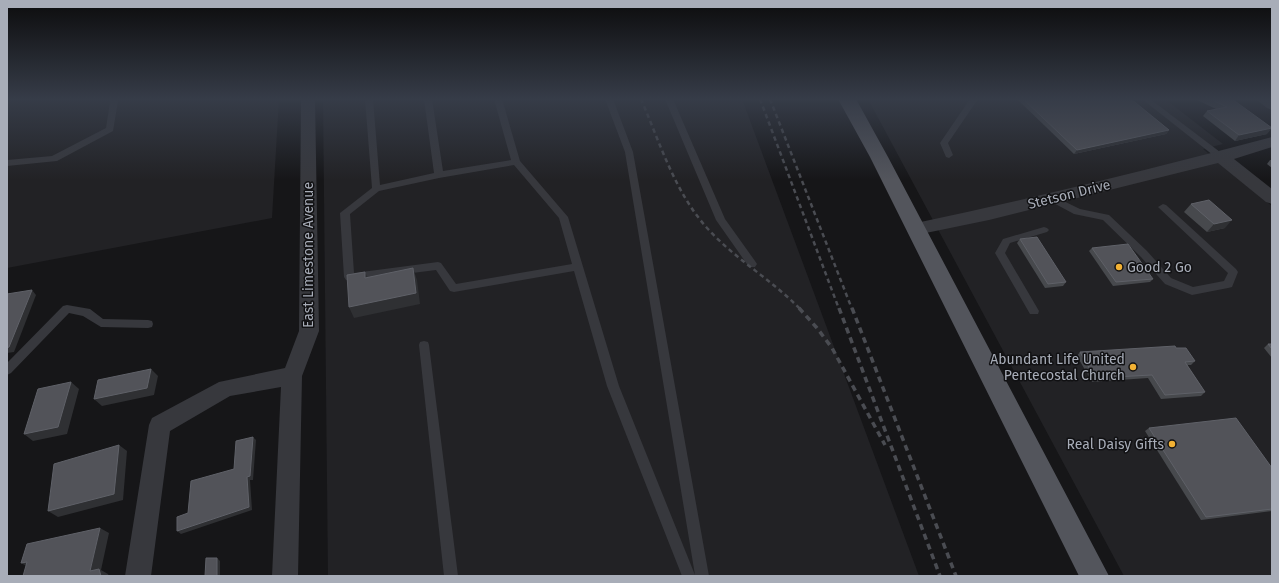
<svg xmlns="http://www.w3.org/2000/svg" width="1279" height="583" viewBox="0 0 1279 583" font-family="'Fira Sans',sans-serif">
  <rect width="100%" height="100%" fill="#161618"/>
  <!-- built -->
  <g fill="#222225">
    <polygon points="7,99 279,99 272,218 7,268"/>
    <polygon points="323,99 742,99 919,576 328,576"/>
    <polygon points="868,99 1165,99 1223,144 1203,149 1272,206 1272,576 1124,576"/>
  </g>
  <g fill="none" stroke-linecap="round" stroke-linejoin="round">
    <!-- service -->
    <g fill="#37383d" fill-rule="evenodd">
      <polygon points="107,99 116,99 118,101 113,131 57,161 7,166 7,160 52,156 106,128 110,102"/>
      <path d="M365,99H373L380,185L434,173L424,99H432L443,171L511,160L494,99H502L520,161L568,217L619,386L695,575L625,152L605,99H613L633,152L709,576H682L607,386L574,271L454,292L450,291L436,270L349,281L346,280L344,277L340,213L372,188ZM514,165L559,218L572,264L456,284L441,263L438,262L354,273L350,214L379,191L439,178Z"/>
      <polygon points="665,99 673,99 725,219 755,261 757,264 755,267 749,267 716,220"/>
      <polygon points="970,99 978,99 948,143 953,155 949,158 946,157 940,143"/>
      <polygon points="1142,99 1150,99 1224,155 1225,157 1224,159 1218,159"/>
      <polygon points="1051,195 1080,209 1109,215 1147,251 1171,278 1193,287 1224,281 1228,273 1158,207 1163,204 1166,205 1236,269 1238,272 1232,287 1228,288 1192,295 1165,284 1141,257 1103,220 1074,214 1048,200 1047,198 1048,196"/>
      <polygon points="1044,227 1047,228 1049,230 1047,232 1010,243 1005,253 1039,311 1038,314 1030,314 995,253 1003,239"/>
      <polygon points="67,305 90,309 103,319 148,320 152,321 153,324 152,327 148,328 101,327 83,316 69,313 11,373 7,375 7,363 63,306"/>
      <polygon points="424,341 428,342 429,345 458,576 444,576 419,345 420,342"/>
    </g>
    <!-- minor -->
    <g fill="#37383d" fill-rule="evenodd">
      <polygon points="301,99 315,99 319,331 302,376 298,576 272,576 281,387 230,396 170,431 151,576 125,576 149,425 152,418 219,382 285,368 299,331"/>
      <polygon points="1256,99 1272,99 1272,110 1267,108"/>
      <path d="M1272,137V147L1234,159L1272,189V204L1266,202L1218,163L989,220L916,235L910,234L907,229L910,224L916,223C1036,198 1154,168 1272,137Z"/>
    </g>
    <!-- primary -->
    <polygon fill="#53555c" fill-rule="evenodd" points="838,99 856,99 888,157 1109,576 1079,576 870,157"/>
    <!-- rail-far1 -->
    <g stroke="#4a4c52" stroke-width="2.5" stroke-dasharray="4.5 3.5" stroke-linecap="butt">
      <path d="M641,99C660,143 675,193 708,229C735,259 772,280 800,309"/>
      <polyline points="760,99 839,309"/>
      <polyline points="770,99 852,309"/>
    </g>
    <!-- rail -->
    <g stroke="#4a4c52" stroke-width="3.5" stroke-dasharray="6 4.5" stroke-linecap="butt">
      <polyline points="799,308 817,328 832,348 885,445"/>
      <polyline points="839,308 940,576"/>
      <polyline points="852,308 956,576"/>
    </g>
  </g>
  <!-- wall -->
  <g fill="#47494d">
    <polygon points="1017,99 1131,99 1169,130 1166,134 1074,154"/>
    <polygon points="1195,99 1232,99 1267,134 1235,141 1203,116 1207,111 1216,109"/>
    <polygon points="1270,160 1272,160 1272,168 1267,164"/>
    <polygon points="1191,204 1225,228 1207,232 1184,212"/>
    <polygon points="1020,239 1066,282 1063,286 1045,288 1017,243"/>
    <polygon points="1092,248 1153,279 1150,282 1113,286 1089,251"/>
    <polygon points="1268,344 1272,344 1272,358 1264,348"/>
    <polygon points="1176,348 1195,361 1191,365 1187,365 1205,392 1201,396 1161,399 1148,378 1092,382 1077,356 1080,352"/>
    <polygon points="1149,428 1272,468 1272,511 1201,520 1145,431"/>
  </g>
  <!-- shaded-wall -->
  <g fill="#2f3033">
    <polygon points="1272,128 1267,134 1235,141 1239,135"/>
    <polygon points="1169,130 1166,134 1074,154 1077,150"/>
    <polygon points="1232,220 1225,228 1207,232 1214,224"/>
    <polygon points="413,268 417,280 420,304 354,318 349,307"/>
    <polygon points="365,272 370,283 365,278"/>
    <polygon points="32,290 36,295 14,352 7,353 7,348"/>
    <polygon points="151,369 158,376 154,395 102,406 94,399"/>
    <polygon points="71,382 79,389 67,434 33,441 24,434"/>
    <polygon points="253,437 256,440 253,480 250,480 252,510 181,534 177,531 247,477"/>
    <polygon points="119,445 127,451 123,500 58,517 48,511"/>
    <polygon points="100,528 109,533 101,570 108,574 109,576 101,576 90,571"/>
    <polygon points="217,558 220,561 220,576 217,576"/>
    <polygon points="27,562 32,569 21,563"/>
  </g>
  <!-- building -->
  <g fill="#525359" stroke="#5f6168">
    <polygon points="1023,99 1131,99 1169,130 1077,150"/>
    <polygon points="1210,99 1232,99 1272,128 1239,135 1207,111 1227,107"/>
    <polygon points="1209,200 1232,220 1214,224 1191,204"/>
    <polygon points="1037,237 1066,282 1048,284 1020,239"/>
    <polygon points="1128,244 1153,279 1116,282 1092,248"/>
    <polygon points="413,268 416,293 349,307 347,275 365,272 365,278"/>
    <polygon points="32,290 9,347 7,348 7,294"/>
    <polygon points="1268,344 1272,344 1272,349"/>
    <polygon points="1175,346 1176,348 1186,348 1195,361 1185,362 1205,392 1165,395 1152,375 1095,378 1080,352"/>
    <polygon points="151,369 147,388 94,399 98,380"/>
    <polygon points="71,382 58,427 24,434 38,389"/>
    <polygon points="1236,418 1272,468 1272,509 1206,517 1149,428"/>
    <polygon points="253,437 250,476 247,477 249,507 177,531 177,517 188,513 191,481 234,469 236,441"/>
    <polygon points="119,445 114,494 48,511 54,464"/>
    <polygon points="100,528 90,571 99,569 101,576 23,576 27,562 21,563 27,544"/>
    <polygon points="206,558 217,558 217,576 205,576"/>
  </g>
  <!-- sky -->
  <linearGradient id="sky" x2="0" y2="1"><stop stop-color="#0c0c0d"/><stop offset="0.55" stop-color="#363c48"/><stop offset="1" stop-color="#363c48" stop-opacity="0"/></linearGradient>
  <rect width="1279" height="180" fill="url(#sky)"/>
  <!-- markers -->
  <g fill="#f2b134" stroke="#111113" stroke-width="1.5">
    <circle cx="1119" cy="267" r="4"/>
    <circle cx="1133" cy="367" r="4"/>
    <circle cx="1172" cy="444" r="4"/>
  </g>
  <g text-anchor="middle" stroke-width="3" stroke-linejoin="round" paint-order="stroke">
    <!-- street labels -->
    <g font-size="14" fill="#a8adb8" stroke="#111113">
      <text transform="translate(1069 194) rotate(-14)" y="5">Stetson Drive</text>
      <text transform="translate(308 255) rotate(-90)" y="5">East Limestone Avenue</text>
    </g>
    <!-- poi labels -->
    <g font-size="14" fill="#a8adb8" stroke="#111113" text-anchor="end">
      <text x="1127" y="272" text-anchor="start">Good 2 Go</text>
      <text x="1125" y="364">Abundant Life United<tspan x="1125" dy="16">Pentecostal Church</tspan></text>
      <text x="1164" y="449">Real Daisy Gifts</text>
    </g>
  </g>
  <!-- border -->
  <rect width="1279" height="583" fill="none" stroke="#a8adb8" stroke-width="16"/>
</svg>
